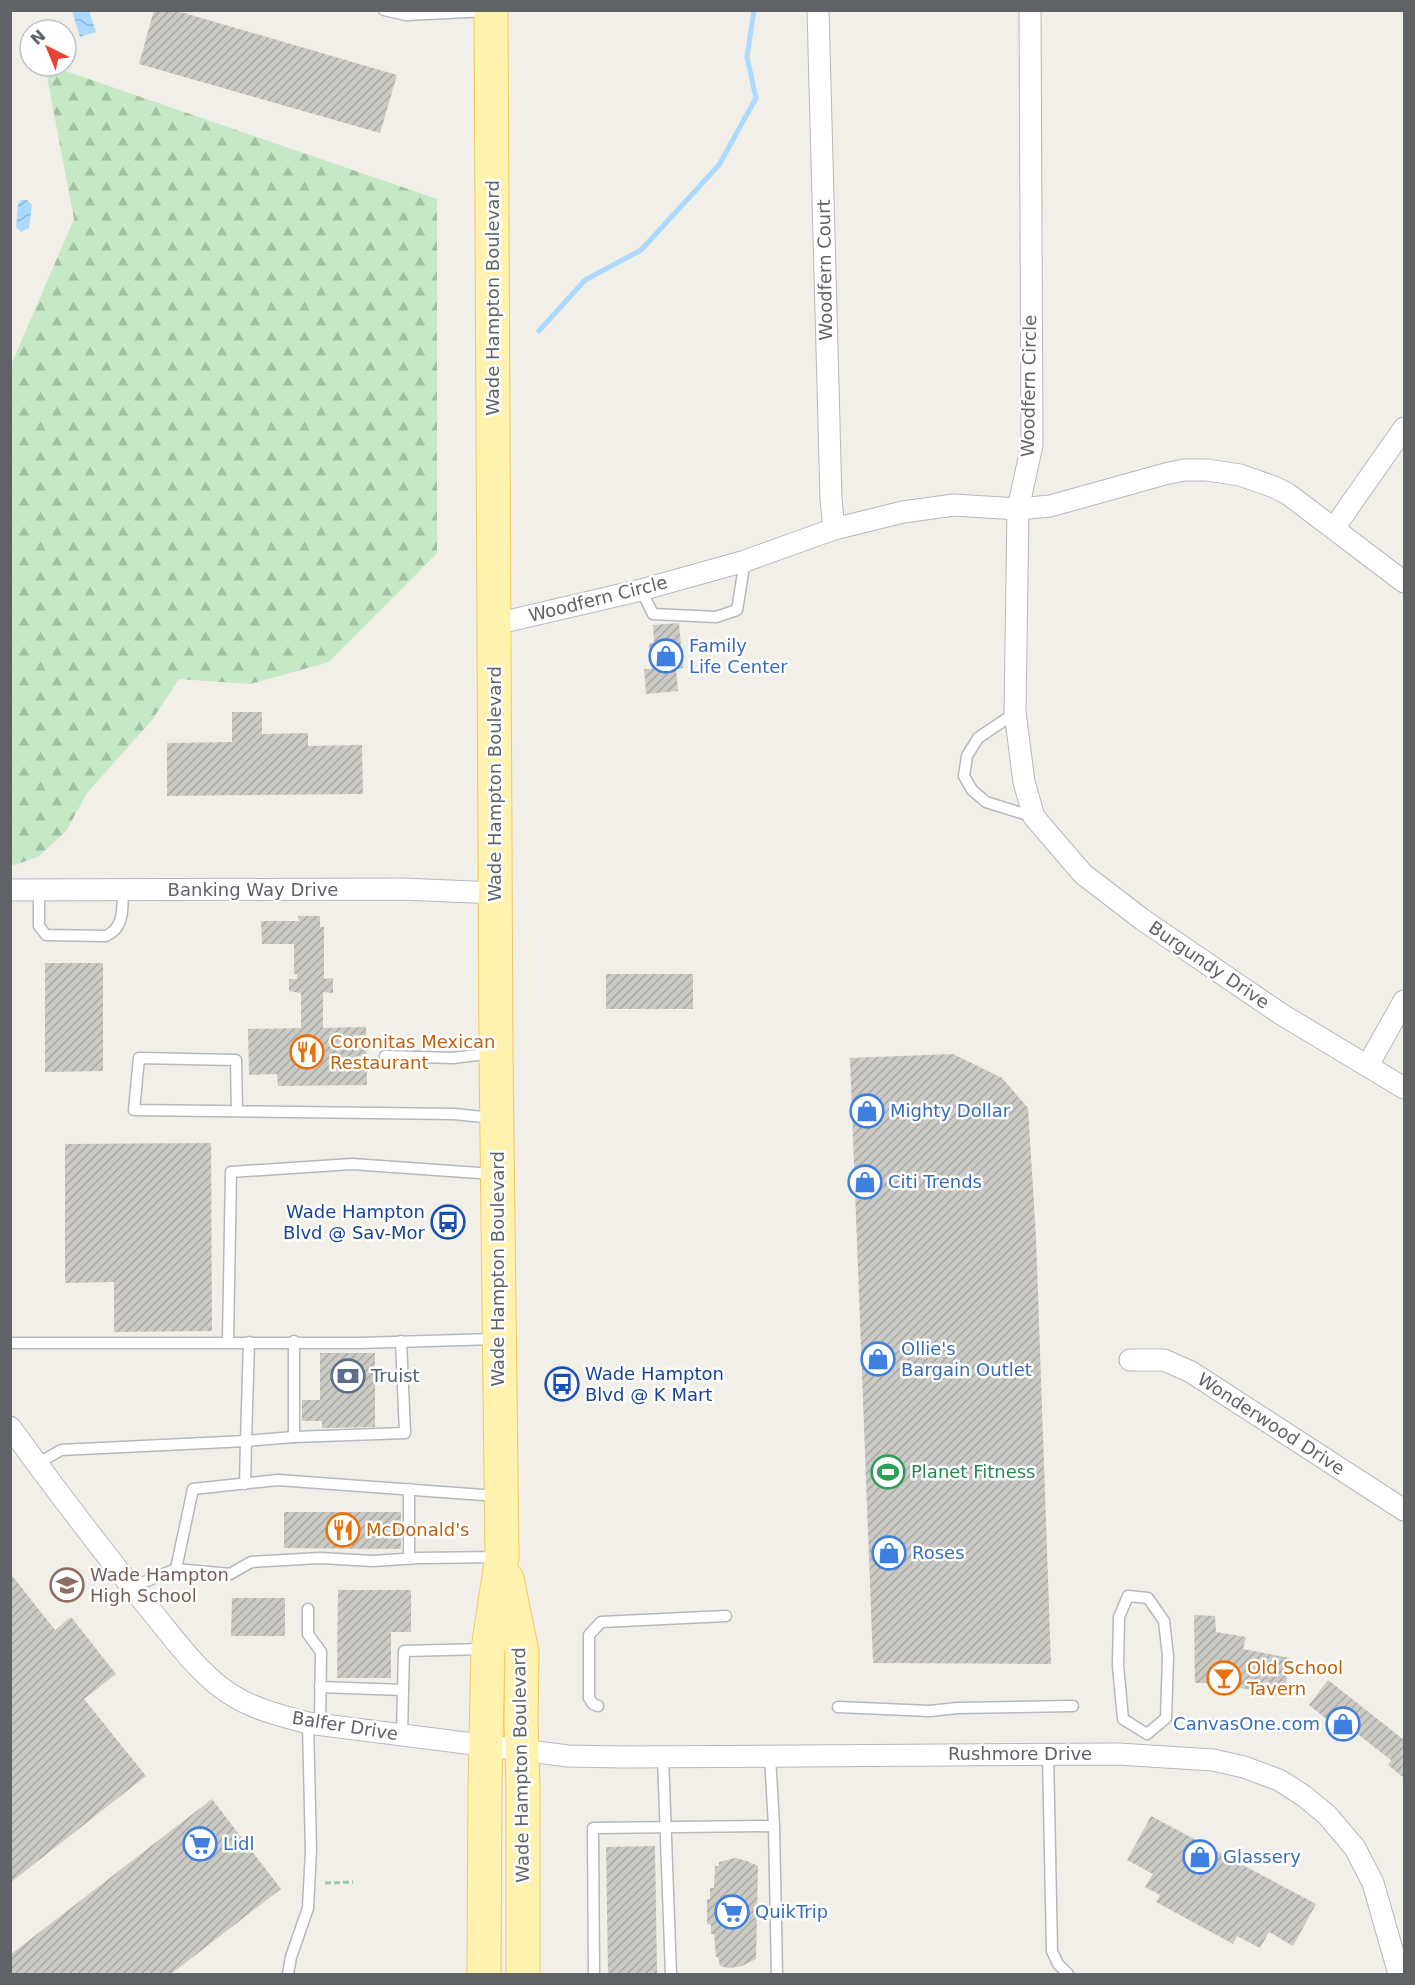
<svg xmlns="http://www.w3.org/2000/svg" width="1415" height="1985" viewBox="0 0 1415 1985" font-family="'DejaVu Sans',sans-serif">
  <defs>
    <pattern id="forest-firs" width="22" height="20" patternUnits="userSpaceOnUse" patternTransform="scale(1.5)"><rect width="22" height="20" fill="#c5e8c5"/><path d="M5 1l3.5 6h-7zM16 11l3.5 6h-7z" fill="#a3c0a4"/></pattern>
    <pattern id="water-waves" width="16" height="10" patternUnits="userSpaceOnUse" patternTransform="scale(1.5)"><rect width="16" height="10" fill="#aadaff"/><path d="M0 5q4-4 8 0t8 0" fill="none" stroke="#8eb4d2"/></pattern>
    <pattern id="building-hatch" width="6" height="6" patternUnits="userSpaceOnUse" patternTransform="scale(1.5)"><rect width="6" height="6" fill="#cccac5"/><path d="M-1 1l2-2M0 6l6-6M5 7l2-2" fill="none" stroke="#a9a8a4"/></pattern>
  </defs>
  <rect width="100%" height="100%" fill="#f1efe8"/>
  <!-- forest -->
  <polygon fill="url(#forest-firs)" points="45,66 51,66 437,199 437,553 329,662 250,684 179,679 152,720 87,793 66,831 38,857 11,866 11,365 74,219"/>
  <!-- water -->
  <g fill="url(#water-waves)">
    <polygon points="72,11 89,11 96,32 80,37"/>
    <polygon points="21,200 27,200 32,205 29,228 21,232 16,227 18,204"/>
  </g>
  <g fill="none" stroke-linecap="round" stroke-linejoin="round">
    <!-- stream -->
    <polyline stroke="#aadaff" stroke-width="5" points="539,331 585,280 641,250 719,165 756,98 747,57 754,10"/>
  </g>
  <!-- building -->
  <g fill="url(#building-hatch)">
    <polygon points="154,10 174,10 397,75 380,133 139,64"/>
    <polygon points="679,623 683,668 676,669 678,691 646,694 644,669 652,669 649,644 654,643 653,625"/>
    <polygon points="232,712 262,712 262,734 308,733 308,746 362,745 363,794 167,796 167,743 232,742"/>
    <polygon points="298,916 320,916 320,927 324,927 324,979 333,978 333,993 323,992 323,1028 366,1027 367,1085 278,1086 277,1074 249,1075 248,1029 301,1028 301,993 289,991 289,979 297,979 297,974 294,974 294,944 262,944 261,921 299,921"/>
    <polygon points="45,963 103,963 103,1071 45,1072"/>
    <rect x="606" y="974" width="87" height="35"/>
    <polygon points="953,1054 1002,1078 1028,1108 1036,1238 1051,1664 873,1663 850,1058"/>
    <polygon points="211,1143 212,1331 114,1332 114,1282 65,1283 65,1144"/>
    <polygon points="320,1353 375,1353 375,1427 322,1428 322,1421 302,1421 302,1400 320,1400"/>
    <polygon points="284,1512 401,1512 401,1549 284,1548"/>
    <polygon points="10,1573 55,1630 71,1617 116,1674 84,1699 146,1776 10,1883"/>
    <polygon points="338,1590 411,1590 411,1632 391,1632 391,1678 337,1678"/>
    <polygon points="232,1598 285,1598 285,1636 231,1636"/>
    <polygon points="1194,1615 1215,1616 1216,1632 1246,1637 1243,1649 1290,1658 1284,1696 1214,1683 1195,1683"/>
    <polygon points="1328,1680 1404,1740 1404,1778 1388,1765 1391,1760 1351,1729 1347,1735 1309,1705"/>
    <polygon points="212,1799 281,1889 171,1974 10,1974 10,1955"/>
    <polygon points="1151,1816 1316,1904 1293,1946 1269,1932 1260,1948 1237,1936 1233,1944 1156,1902 1160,1895 1145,1887 1153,1874 1127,1860"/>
    <polygon points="655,1846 657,1974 608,1974 606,1847"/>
    <polygon points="735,1858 747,1861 758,1866 756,1959 742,1966 729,1968 720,1966 718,1957 716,1957 714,1934 711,1934 711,1925 707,1924 707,1899 710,1899 710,1888 714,1888 715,1866 719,1866 719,1862"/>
  </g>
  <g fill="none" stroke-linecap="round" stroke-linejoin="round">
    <!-- lane casing -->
    <g stroke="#b5b8bc" stroke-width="13">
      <g id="lane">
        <polyline points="384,10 406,15 488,11"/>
        <polyline points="641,590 653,614 716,617 737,610 745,561"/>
        <polyline points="1015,713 978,738 967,756 964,776 972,790 986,802 1034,817"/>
        <path d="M39,890V926L46,935L106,936C125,927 122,909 123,891"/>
        <polyline points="385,1056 453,1058 493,1053"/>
        <polyline points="237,1111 236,1060 139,1058 134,1110 454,1114 493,1118"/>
        <polyline points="228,1341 231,1172 352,1164 493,1174"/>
        <polyline points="294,1341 294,1437 405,1433 401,1341"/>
        <polyline points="10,1343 360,1343 495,1339"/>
        <polyline points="37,1464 61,1450 246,1441 249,1342"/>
        <polyline points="245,1484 246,1441 294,1437"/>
        <polyline points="409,1489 409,1559"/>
        <polyline points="176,1569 193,1489 278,1480 497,1496"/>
        <polyline points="132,1587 176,1569 230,1574 251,1562 320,1558 373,1561 418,1558 499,1557"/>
        <polygon points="1128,1596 1148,1598 1164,1621 1168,1656 1166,1718 1147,1734 1123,1719 1118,1666 1119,1617"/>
        <polyline points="308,1609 308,1634 321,1652 320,1724"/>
        <polyline points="320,1687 403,1690 402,1735"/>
        <polyline points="403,1690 404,1651 485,1649"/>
        <polyline points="598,1706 593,1704 589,1698 589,1635 601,1622 726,1616"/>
        <polyline points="838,1707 930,1711 957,1708 1073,1706"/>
        <polyline points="1048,1754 1052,1951 1058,1964 1068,1974"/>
        <polyline points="770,1756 774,1826 777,1974"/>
        <polyline points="663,1757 671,1974"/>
        <polyline points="288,1974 291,1957 308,1908 311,1850 308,1723"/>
        <polyline points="594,1974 593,1828 774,1826"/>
      </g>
    </g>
    <!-- street casing -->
    <g stroke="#b5b8bc" stroke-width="23">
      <g id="street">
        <polyline points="818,10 831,499 834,529"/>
        <polyline points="1030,10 1032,445 1018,509 1015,712 1024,782 1034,817 1083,874 1143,920 1281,1014 1404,1088"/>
        <polyline points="1334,528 1404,428"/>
        <polyline points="495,624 641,590 745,561 834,529 903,512 954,505 1018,509 1050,506 1165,474 1184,470 1207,470 1240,475 1274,487 1288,494 1404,582"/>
        <polyline points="10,890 403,889 495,893"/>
        <polyline points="1368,1065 1404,1001"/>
        <polyline points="1130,1360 1164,1360 1191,1372 1404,1510"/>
        <path d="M10,1427C56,1490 103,1552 152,1612C177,1642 201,1677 235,1697C257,1710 283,1716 308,1723L568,1756L622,1757L1118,1754L1213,1760L1244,1767L1279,1780L1304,1796L1327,1815L1355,1848L1373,1883L1399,1974"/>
      </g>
    </g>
    <!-- primary casing -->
    <g stroke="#f2c960" stroke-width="35">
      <g id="primary">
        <polyline points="507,1579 522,1652 521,1722 523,1786 523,1974"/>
        <polyline points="484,1974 485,1786 488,1649 502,1556 496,1053 491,10"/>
      </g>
    </g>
    <!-- path -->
    <polyline stroke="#9cc7a9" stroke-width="3" stroke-dasharray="6 3" stroke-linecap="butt" points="325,1883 353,1882"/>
    <!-- lane -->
    <use href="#lane" stroke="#fff" stroke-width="10"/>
    <!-- street -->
    <use href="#street" stroke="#fff" stroke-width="21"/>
    <!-- primary -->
    <use href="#primary" stroke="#fff2af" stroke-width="33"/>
  </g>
  <!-- icons -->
  <defs>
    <g id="shop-ring" transform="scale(1.725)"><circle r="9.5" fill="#fff" stroke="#3f7fe0" stroke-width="1.5"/><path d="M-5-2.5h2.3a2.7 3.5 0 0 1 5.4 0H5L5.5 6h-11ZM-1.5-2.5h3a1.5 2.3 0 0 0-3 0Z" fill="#3f7fe0"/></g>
    <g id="restaurant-ring" transform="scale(1.725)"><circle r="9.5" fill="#fff" stroke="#e8710a" stroke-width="1.5"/><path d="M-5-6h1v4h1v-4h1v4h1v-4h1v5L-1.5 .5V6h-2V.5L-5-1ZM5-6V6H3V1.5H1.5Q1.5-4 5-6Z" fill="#e8710a"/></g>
    <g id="bus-ring" transform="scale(1.725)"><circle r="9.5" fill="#fff" stroke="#1a4fb4" stroke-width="1.5"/><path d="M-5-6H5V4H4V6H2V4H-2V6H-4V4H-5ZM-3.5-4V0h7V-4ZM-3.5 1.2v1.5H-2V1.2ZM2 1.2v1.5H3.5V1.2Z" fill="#1a4fb4"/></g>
    <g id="bank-ring" transform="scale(1.725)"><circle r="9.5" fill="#fff" stroke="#5c6f8a" stroke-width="1.5"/><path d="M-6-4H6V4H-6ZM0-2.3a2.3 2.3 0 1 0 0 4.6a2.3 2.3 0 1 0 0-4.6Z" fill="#5c6f8a"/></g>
    <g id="stadium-ring" transform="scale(1.725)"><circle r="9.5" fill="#fff" stroke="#2e9e5b" stroke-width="1.5"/><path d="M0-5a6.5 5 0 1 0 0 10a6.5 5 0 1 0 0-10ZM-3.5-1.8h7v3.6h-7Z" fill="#2e9e5b"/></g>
    <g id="school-ring" transform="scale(1.725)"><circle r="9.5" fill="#fff" stroke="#8d6e63" stroke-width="1.5"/><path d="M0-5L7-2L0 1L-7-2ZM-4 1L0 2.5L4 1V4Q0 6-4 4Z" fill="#8d6e63"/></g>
    <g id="bar-ring" transform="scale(1.725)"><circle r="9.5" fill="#fff" stroke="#e8710a" stroke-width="1.5"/><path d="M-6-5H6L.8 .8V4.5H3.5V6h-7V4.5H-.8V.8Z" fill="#e8710a"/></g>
    <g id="supermarket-ring" transform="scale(1.725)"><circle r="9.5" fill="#fff" stroke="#3f7fe0" stroke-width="1.5"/><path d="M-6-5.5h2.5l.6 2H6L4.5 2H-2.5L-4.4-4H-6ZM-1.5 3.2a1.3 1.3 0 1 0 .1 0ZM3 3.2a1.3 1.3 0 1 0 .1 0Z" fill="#3f7fe0"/></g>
  </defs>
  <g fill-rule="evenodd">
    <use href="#shop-ring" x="666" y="656"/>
    <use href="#restaurant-ring" x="307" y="1052"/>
    <use href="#shop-ring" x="867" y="1111"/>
    <use href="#shop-ring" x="865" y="1182"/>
    <use href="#bus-ring" x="448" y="1222"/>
    <use href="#shop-ring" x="878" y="1359"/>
    <use href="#bank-ring" x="348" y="1376"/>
    <use href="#bus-ring" x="562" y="1384"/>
    <use href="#stadium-ring" x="888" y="1472"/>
    <use href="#restaurant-ring" x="343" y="1530"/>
    <use href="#shop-ring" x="889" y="1553"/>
    <use href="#school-ring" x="67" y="1585"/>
    <use href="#bar-ring" x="1224" y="1678"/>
    <use href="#shop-ring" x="1343" y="1724"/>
    <use href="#supermarket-ring" x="200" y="1844"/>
    <use href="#shop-ring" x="1200" y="1857"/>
    <use href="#supermarket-ring" x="732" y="1912"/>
  </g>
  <g text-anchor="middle" stroke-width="5" stroke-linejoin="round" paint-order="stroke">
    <!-- street labels -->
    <g font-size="18" fill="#5f6368" stroke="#fff">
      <text transform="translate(825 270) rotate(-91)" y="6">Woodfern Court</text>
      <text transform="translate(493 298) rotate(-90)" y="6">Wade Hampton Boulevard</text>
      <text transform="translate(1029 386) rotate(-89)" y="6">Woodfern Circle</text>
      <text transform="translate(598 599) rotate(-14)" y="6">Woodfern Circle</text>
      <text transform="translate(495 784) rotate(-90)" y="6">Wade Hampton Boulevard</text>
      <text x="253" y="896">Banking Way Drive</text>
      <text transform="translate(1209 965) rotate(34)" y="6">Burgundy Drive</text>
      <text transform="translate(498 1269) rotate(-90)" y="6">Wade Hampton Boulevard</text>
      <text transform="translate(1271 1424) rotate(33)" y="6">Wonderwood Drive</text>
      <text transform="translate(345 1726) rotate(9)" y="6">Balfer Drive</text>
      <text x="1020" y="1760">Rushmore Drive</text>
      <text transform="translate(521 1765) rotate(-91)" y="6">Wade Hampton Boulevard</text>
    </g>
    <!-- shop labels -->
    <g font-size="18" fill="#366cbe" stroke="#fff" text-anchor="start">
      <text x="689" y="652">Family<tspan x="689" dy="21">Life Center</tspan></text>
      <text x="890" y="1117">Mighty Dollar</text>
      <text x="888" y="1188">Citi Trends</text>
      <text x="901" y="1355">Ollie's<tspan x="901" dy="21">Bargain Outlet</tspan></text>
      <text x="912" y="1559">Roses</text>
      <text x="1320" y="1730" text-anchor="end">CanvasOne.com</text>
      <text x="223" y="1850">Lidl</text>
      <text x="1223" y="1863">Glassery</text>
      <text x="755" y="1918">QuikTrip</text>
    </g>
    <!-- food labels -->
    <g font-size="18" fill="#c56008" stroke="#fff" text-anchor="start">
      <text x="330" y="1048">Coronitas Mexican<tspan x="330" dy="21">Restaurant</tspan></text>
      <text x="366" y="1536">McDonald's</text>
      <text x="1247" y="1674">Old School<tspan x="1247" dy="21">Tavern</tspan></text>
    </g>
    <!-- transit labels -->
    <g font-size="18" fill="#164399" stroke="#fff" text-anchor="end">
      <text x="425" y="1218">Wade Hampton<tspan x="425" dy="21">Blvd @ Sav-Mor</tspan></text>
      <text x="585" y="1380" text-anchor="start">Wade Hampton<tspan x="585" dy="21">Blvd @ K Mart</tspan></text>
    </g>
    <!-- service labels -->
    <g font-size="18" fill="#4e5e75" stroke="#fff" text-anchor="start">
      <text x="371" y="1382">Truist</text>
    </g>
    <!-- leisure labels -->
    <g font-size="18" fill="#27864d" stroke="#fff" text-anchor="start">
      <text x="911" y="1478">Planet Fitness</text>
    </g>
    <!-- education labels -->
    <g font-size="18" fill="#785e54" stroke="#fff" text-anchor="start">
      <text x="90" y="1581">Wade Hampton<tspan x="90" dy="21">High School</tspan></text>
    </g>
  </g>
  <!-- border -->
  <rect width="1415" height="1985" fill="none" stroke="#5f6368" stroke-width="24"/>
  <!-- north arrow -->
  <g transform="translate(48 48) rotate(317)"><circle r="28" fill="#ffffff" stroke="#bfc1c3" stroke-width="1.5"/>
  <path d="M0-4.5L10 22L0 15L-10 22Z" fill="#ea4335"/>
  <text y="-9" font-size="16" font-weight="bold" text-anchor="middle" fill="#5f6368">N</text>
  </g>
</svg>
